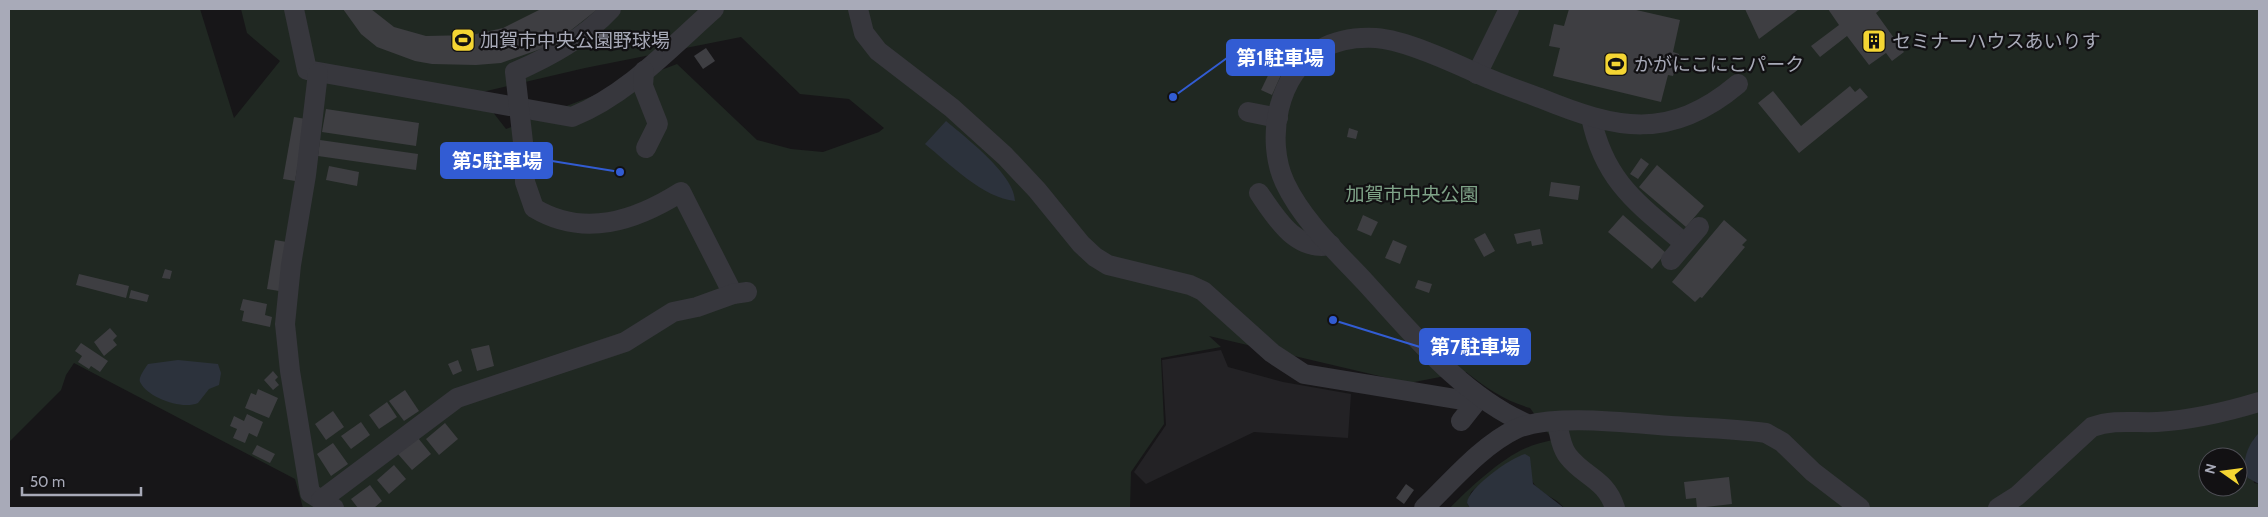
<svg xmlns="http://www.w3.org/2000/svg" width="2268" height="517" viewBox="0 0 2268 517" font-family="Cabin,'Noto Sans JP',sans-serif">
  <rect width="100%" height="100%" fill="#171618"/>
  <!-- built -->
  <polygon fill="#232225" points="1221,350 1228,367 1283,382 1351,394 1348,438 1254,432 1146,484 1134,472 1166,425 1162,360"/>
  <!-- green -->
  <path fill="#202822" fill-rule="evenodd" d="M9,9H200L234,118L280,61L247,33L241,9H2259V433L2253,440L2254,483L2259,484V508H1564C1555,495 1534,494 1531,476L1498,469L1471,492L1467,503L1470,508H1450C1468,489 1502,458 1526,448C1535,444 1544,442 1553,440L1530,408C1505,401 1486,388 1466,372L1409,383L1209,336L1221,347L1161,358L1164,424L1131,472L1130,508H303L295,479L74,363L66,375L61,390L9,442ZM741,37L800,94L849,99L884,128L879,132L823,152L791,149L757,140L677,64L506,129L478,93L585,68ZM2208,457H2238V487H2208Z"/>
  <!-- water -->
  <g fill="#2c323c">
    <path d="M946,121C965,137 1015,175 1015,201C983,198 950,164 925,144Z"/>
    <path d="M178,360L218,364L221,373L219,385L209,389L198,403C182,410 148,398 140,382C138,378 145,368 148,364Z"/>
    <path d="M2259,433V484L2248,478C2239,465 2249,442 2259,433Z"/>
    <path d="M1525,454L1530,457L1533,484L1564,508H1470L1467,503C1468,488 1510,458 1525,454Z"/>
  </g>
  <!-- building -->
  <g fill="#3e3e42">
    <polygon points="343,9 371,9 394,27 426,36 472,35 503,28 541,9 598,9 552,45 501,63 476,65 432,64 415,61 377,47 361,34"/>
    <polygon points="1569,9 1632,9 1680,20 1673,52 1679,54 1673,76 1668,75 1661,102 1553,76 1560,48 1549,46 1554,24 1564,26"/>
    <polygon points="1745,9 1799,9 1759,39"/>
    <polygon points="1828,9 1881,9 1876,13 1904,52 1892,61 1886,53 1869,65 1847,36 1820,57 1811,46 1839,25"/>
    <polygon points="706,48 715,61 703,69 694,56"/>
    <polygon points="1275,61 1285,66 1272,95 1261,90"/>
    <polygon points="1850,86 1855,92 1860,88 1868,97 1799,153 1758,103 1773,91 1801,126"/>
    <polygon points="326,109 419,123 416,146 322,132"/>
    <polygon points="294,117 306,119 295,181 283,179"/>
    <polygon points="1349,128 1358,131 1356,139 1347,137"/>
    <polygon points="320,140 418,154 416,170 318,156"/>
    <polygon points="1641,158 1649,164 1638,179 1630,174"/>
    <polygon points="1657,165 1704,206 1686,227 1639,187"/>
    <polygon points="329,166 359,172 357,186 326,180"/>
    <polygon points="1551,182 1580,186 1578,200 1549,196"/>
    <polygon points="1363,215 1378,222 1371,236 1357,230"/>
    <polygon points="1623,215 1666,253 1652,269 1608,232"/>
    <polygon points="1724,220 1747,240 1742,245 1745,247 1702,298 1700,297 1695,302 1672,282"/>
    <polygon points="1540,229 1543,244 1532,246 1531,241 1517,244 1514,234"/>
    <polygon points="1485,233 1495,251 1484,257 1474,239"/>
    <polygon points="275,240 287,242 279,291 267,289"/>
    <polygon points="1393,240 1407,246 1400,264 1385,258"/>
    <polygon points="165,269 172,271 170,279 162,278"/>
    <polygon points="79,274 129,286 126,298 76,285"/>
    <polygon points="1418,280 1432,284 1429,293 1415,288"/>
    <polygon points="131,290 149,295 147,302 129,298"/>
    <polygon points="243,299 267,304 265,315 272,317 270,327 242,321 244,311 240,310"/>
    <polygon points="110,328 117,336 113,340 117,345 104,356 94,342"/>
    <polygon points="81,343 108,361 100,372 91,366 89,369 78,362 82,356 75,351"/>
    <polygon points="489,345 494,366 477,371 471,349"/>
    <polygon points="458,360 462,371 453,375 448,364"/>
    <polygon points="273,371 278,377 275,380 279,385 273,390 264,380"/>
    <polygon points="258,389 278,398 269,418 245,408 251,393 256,395"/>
    <polygon points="405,390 419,411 404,421 389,401"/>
    <polygon points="387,402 397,417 379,429 369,415"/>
    <polygon points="333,411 344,427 326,440 315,424"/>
    <polygon points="247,414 263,422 257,437 249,433 245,443 233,438 237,429 230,426 234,416 244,421"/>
    <polygon points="361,422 370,435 351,449 341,436"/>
    <polygon points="445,423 458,439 439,455 426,439"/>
    <polygon points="418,438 431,454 412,470 398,454"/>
    <polygon points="333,443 348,464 331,476 317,454"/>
    <polygon points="257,445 275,454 270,463 252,454"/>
    <polygon points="394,465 406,479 389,494 377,480"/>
    <polygon points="1729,477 1732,504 1697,508 1696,498 1686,499 1684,482"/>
    <polygon points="1406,484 1414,490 1404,504 1396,498"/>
    <polygon points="370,485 382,501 374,508 358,508 351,499"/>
  </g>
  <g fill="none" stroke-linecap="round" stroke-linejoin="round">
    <!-- minor -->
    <g stroke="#37373d" stroke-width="20">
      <path d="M294,9L307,70L572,117C627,95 670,48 714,9"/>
      <path d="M611,9C584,38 551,56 515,72L524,151L525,182L534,208C584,238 635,221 681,192L733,294"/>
      <polyline points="858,9 864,33 878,51 952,108 1005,156 1037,190 1081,244 1095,257 1108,265 1190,285 1203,291 1272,353 1304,374 1462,400 1480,397 1461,421"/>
      <polyline points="644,71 643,86 658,124 646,148"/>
      <polyline points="318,73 306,175 291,265 285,324 290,371 310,493 334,508"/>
      <polyline points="1477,74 1509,9"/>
      <polyline points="1248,112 1278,118"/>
      <path d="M1591,117C1604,181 1638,204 1684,243"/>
      <path d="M1259,193C1276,218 1296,252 1331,245"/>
      <polyline points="1671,260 1699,227"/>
      <path d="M1557,422C1559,432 1561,447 1568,456C1584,477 1606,479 1615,508"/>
      <path d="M1527,424C1461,395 1413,334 1365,282C1337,252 1303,221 1285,183C1265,141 1277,72 1321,49C1337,40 1358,37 1376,38C1404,40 1448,60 1474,72C1495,82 1518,90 1540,98C1616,129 1669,142 1738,84"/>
      <polyline points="321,500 457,398 625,342 673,312 697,307 733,294 747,292"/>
      <path d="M1424,508C1451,482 1482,445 1516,429C1551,413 1631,423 1671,426C1703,428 1735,429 1766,433L1782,442L1813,472L1860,508"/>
      <path d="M1998,508L2017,496L2092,427C2114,419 2134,423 2157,422C2192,420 2226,412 2259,402"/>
    </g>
  </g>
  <!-- icons -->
  <defs>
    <g id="stadium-square" transform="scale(1.25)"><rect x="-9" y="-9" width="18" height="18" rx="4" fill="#f4d533" stroke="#121113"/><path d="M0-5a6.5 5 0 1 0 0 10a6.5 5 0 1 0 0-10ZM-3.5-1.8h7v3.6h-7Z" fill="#111"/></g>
    <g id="building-square" transform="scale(1.25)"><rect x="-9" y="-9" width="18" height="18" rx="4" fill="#f4d533" stroke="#121113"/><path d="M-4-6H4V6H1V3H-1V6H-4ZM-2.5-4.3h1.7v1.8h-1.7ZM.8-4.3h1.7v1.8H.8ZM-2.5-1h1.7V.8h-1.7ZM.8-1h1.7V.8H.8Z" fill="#111"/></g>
  </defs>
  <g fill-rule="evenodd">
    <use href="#stadium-square" x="463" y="40"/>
    <use href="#building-square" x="1874" y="41"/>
    <use href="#stadium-square" x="1616" y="64"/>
  </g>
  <g text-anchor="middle" stroke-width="4.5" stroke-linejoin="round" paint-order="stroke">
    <!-- poi labels -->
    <g font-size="19" fill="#a8aab8" stroke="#121113" text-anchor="start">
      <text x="480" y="47">加賀市中央公園野球場</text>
      <text x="1892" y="48">セミナーハウスあいりす</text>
      <text x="1634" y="71">かがにこにこパーク</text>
    </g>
    <!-- park labels -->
    <g font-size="19" fill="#7fa388" stroke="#121113">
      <text x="1412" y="201">加賀市中央公園</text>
    </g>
  </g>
  <!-- callouts -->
  <path fill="none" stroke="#325cd3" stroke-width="2" d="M1173 97L1227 58M620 172L552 161M1333 320L1420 347"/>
  <g fill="#325cd3" stroke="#121113" stroke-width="2">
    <circle cx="1173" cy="97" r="5"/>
    <circle cx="620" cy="172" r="5"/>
    <circle cx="1333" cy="320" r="5"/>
  </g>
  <g fill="#325cd3" stroke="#325cd3" stroke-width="2">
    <rect x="1227" y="40" width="107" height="35" rx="5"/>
    <rect x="441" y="143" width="111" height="35" rx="5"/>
    <rect x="1420" y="329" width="110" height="35" rx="5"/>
  </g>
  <g font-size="20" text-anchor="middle" font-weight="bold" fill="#fff">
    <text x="1280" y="65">第1駐車場</text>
    <text x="497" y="168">第5駐車場</text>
    <text x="1475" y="354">第7駐車場</text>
  </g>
  <!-- border -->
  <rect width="2268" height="517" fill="none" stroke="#a8aab8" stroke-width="20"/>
  <!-- north arrow -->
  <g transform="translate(2223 472) rotate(284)"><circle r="24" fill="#121113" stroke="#4e4e55"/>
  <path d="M0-4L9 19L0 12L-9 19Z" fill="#f4d533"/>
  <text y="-8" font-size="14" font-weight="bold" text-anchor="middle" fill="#a8aab8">N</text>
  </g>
  <!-- scale -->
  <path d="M22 487v8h119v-8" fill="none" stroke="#a8aab8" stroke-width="2.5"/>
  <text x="30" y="487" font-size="15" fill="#a8aab8" stroke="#121113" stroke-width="4" paint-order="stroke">50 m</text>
</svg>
